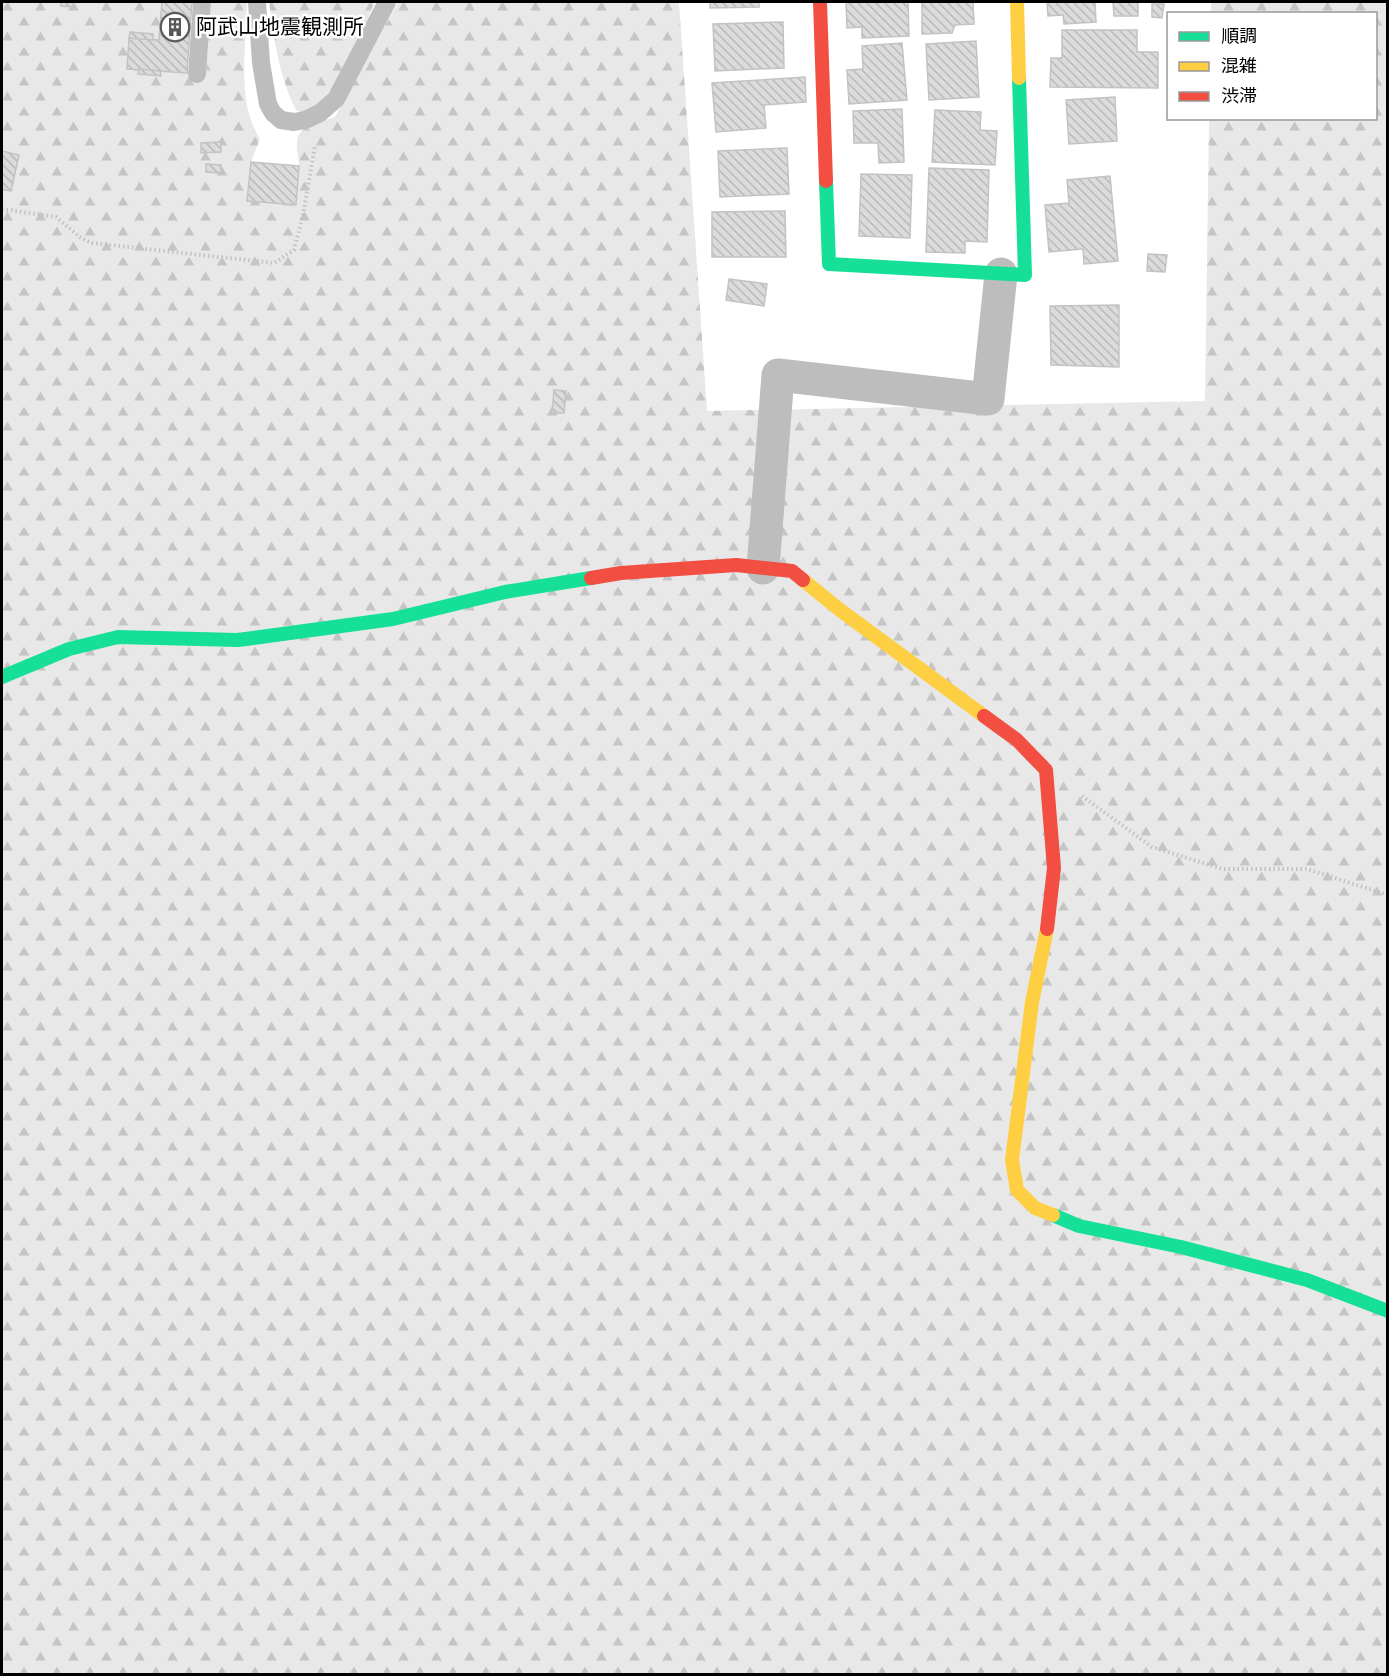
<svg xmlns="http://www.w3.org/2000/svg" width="1389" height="1676" viewBox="0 0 1389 1676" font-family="'Work Sans','Noto Sans JP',sans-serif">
  <defs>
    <pattern id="forest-firs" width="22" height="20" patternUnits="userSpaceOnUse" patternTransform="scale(1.5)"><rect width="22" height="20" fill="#e8e8e8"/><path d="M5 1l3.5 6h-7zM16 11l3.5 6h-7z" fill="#c5c5c5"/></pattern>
    <pattern id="building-back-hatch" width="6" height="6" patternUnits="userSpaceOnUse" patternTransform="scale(1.5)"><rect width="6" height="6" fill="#dbdbdb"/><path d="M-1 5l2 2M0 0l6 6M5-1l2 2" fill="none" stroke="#bababa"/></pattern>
  </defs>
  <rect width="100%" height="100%" fill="#fff"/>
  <!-- forest -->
  <g fill="url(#forest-firs)">
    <path d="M2,2H192L187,72L206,74L211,2H247C247,46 235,100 260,139L251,162L299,166C299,157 295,146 298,137C302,124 324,121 335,117L398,2H679L707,411L1205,401L1209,119L1376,118V14L1211,13V2H1387V1674H2Z"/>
    <path d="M269,2H375C364,26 339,88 319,104C314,108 307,110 302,113L296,110C279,76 274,39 269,2Z"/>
  </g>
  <!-- building -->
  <g fill="url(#building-back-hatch)" stroke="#c3c3c3" stroke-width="1.5">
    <polygon points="61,2 73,2 73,7 61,6"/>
    <polygon points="162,2 192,2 187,73 127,69 129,38 159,40"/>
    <polygon points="710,2 759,2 759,7 710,8"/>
    <polygon points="846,2 908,2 909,36 862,38 862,27 847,28"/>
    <polygon points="922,2 973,2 974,24 955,25 952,33 922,34"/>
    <polygon points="1047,2 1095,2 1096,22 1064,24 1063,15 1048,16"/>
    <polygon points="1113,2 1138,2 1138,16 1114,16"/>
    <polygon points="1152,4 1164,4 1162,18 1152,17"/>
    <polygon points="783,22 784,68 715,71 713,24"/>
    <polygon points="1062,30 1137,30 1137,52 1158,52 1158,88 1050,87 1051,58 1062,58"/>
    <polygon points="130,32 153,34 153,40 129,38"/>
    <polygon points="976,41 979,97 929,100 926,44"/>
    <polygon points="902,43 907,100 849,104 847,70 863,69 862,46"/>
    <polygon points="139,69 160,71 161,76 138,74"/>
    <polygon points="805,77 806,102 764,105 766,128 716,132 712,83"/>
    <polygon points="1115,97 1117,141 1069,144 1066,100"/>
    <polygon points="902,109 904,162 879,163 878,143 854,143 853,111"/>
    <polygon points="935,110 981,112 980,130 997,131 995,165 932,162"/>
    <polygon points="221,142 221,152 201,153 201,143"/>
    <polygon points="787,148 789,194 720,197 718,151"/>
    <polygon points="2,151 19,155 11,191 2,189"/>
    <polygon points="251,162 299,166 296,205 247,201"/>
    <polygon points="206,164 221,165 221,173 206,172"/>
    <polygon points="929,168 989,170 987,242 965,241 965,253 926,252"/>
    <polygon points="861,174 912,175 910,238 859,236"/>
    <polygon points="1110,176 1118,261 1084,264 1083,249 1049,252 1045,205 1069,203 1067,180"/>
    <polygon points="785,211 786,257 712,257 712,212"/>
    <polygon points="1148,254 1167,255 1165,272 1147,271"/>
    <polygon points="729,279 767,284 764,306 726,300"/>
    <polygon points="1119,305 1119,367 1051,365 1050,306"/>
    <polygon points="554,390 566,391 564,413 552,413"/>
  </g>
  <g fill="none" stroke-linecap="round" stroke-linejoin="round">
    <!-- path -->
    <g stroke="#c2c2c2" stroke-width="4" stroke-dasharray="1.5 3" stroke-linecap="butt">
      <polyline points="2,209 56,217 81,238 92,243 274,263 294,250 303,215 315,146"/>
      <polyline points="1082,796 1152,847 1222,869 1307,869 1388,895"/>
    </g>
    <!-- lane -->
    <g stroke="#bdbdbd" stroke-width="18">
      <polyline points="257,2 261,63 268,104 273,113 281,120 294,122 305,120 320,113 336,99 387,2"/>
      <polyline points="197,74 202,2"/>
    </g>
    <!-- street -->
    <polyline stroke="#bdbdbd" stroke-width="33" points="763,568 778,375 988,399 1001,274"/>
    <!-- fast -->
    <g stroke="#16e098" stroke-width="14">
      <polyline points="826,181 829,264 1025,275 1019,78"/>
      <polyline points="2,677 69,649 118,637 238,640 393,619 505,592 591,578"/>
      <polyline points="1053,1215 1079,1226 1181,1247 1307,1280 1388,1311"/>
    </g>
    <!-- slow -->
    <g stroke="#ffcf43" stroke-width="14">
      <polyline points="1017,2 1019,78"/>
      <polyline points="803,580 840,610 984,716"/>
      <polyline points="1047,929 1032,1002 1012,1160 1017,1190 1035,1208 1053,1215"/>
    </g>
    <!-- jam -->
    <g stroke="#f24e42" stroke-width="14">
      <polyline points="820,2 826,181"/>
      <polyline points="591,578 621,573 736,565 792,571 803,580"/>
      <polyline points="984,716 1017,740 1046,770 1054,868 1047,929"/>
    </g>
  </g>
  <!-- icons -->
  <defs>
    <g id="building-ring" transform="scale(1.5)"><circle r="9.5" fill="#fff" stroke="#595959" stroke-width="1.5"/><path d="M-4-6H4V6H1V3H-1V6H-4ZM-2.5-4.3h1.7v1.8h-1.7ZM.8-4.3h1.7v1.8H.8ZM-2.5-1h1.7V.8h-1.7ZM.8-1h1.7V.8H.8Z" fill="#595959"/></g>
  </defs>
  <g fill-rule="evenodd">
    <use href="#building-ring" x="175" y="27"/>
  </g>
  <g text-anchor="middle" stroke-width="5" stroke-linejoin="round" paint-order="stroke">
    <!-- poi labels -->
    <g font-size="21" fill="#000" stroke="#fff" text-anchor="start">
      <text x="196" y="34">阿武山地震観測所</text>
    </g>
  </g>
  <!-- border -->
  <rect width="1389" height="1676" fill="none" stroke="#000000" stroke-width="6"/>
  <!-- legend -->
  <rect x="1167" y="12" width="210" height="108" fill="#ffffff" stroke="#999999" stroke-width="1.5"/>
  <rect x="1179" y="32" width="30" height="9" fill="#16e098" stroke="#999999" stroke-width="1.5"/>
  <text x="1221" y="42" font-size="18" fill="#000000">順調</text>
  <rect x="1179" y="62" width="30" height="9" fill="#ffcf43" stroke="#999999" stroke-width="1.5"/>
  <text x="1221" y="72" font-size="18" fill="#000000">混雑</text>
  <rect x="1179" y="92" width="30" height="9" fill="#f24e42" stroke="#999999" stroke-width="1.5"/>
  <text x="1221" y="102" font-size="18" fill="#000000">渋滞</text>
</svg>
